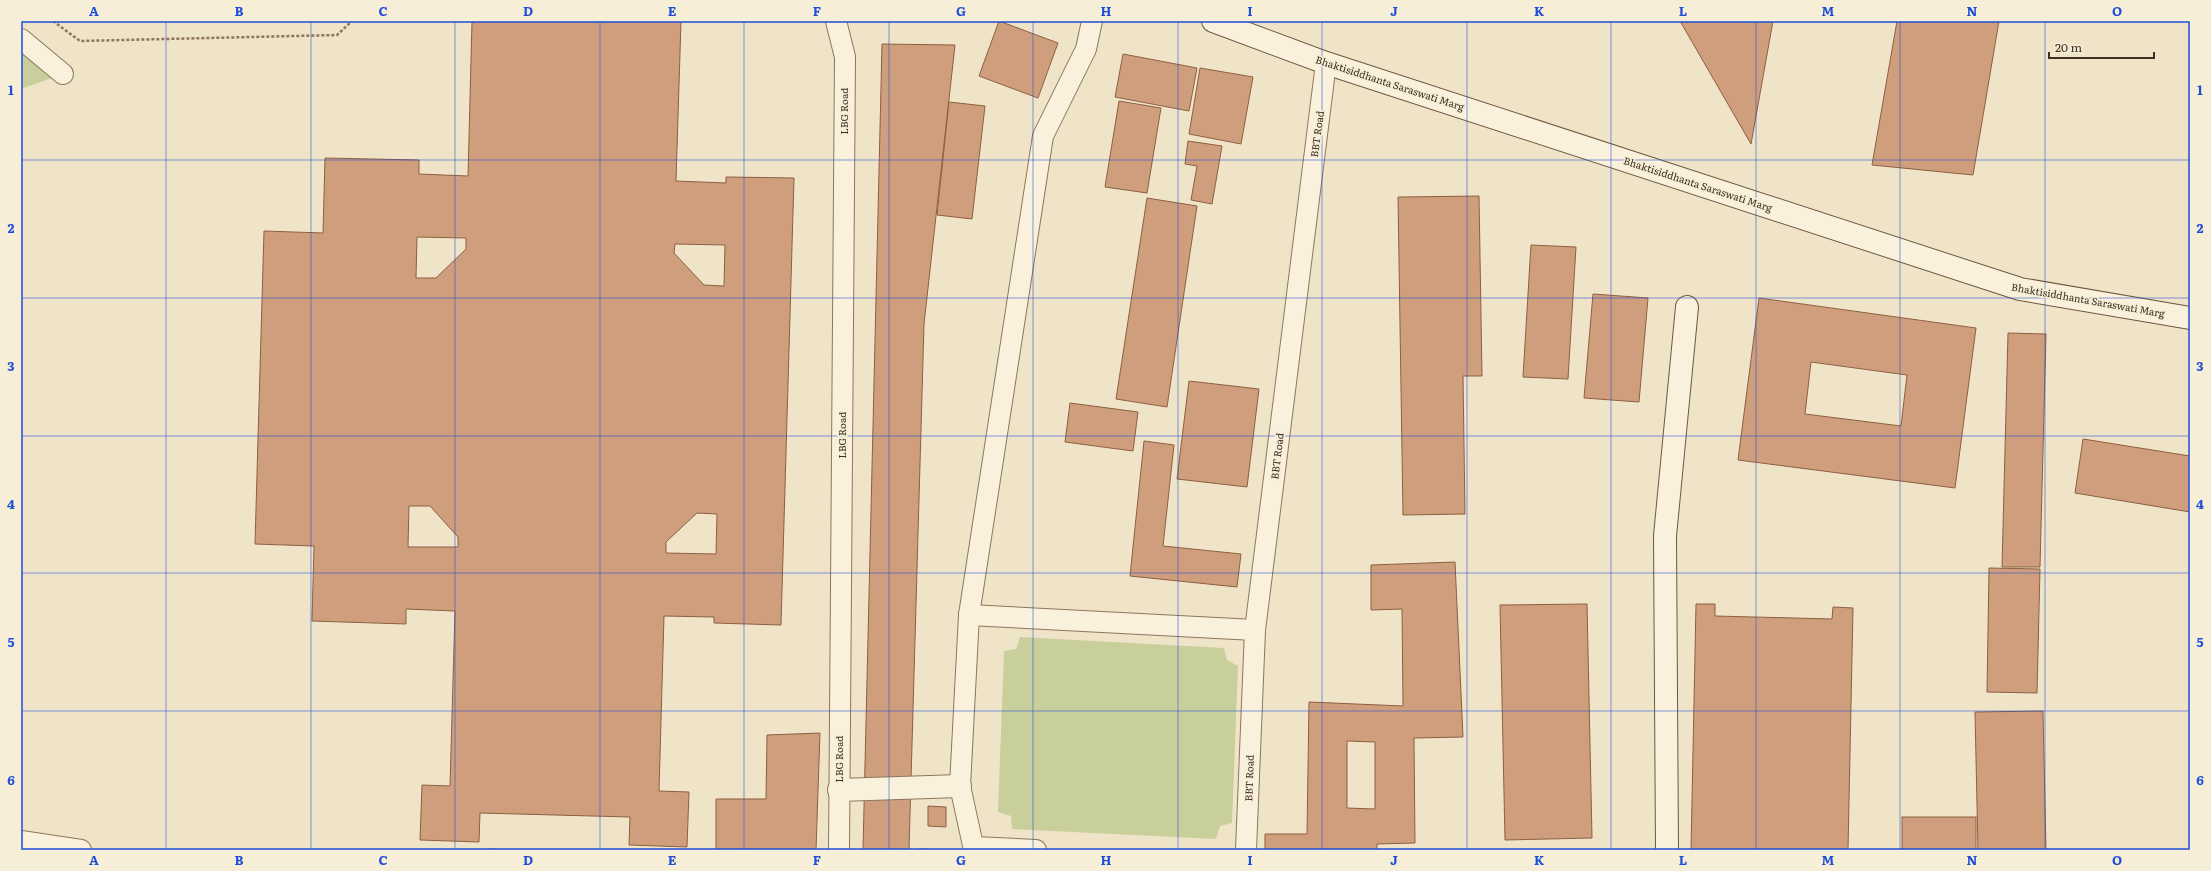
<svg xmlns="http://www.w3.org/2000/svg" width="2211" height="871" viewBox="0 0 2211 871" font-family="Literata,serif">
  <rect width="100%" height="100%" fill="#f0e4c8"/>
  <!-- green -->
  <g fill="#c9cf9b">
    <polygon points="21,53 52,78 21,89"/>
    <polygon points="1020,637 1224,648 1227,660 1238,666 1232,823 1220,826 1216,839 1012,829 1011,816 998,812 1004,651 1016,649"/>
  </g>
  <!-- building -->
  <g fill="#cf9f7d" stroke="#8d5f41" fill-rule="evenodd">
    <path d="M472,21H681L676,181L726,183V177L794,178L781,625L714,623V617L664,616L659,791L689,792L687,847L629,845L630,817L480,813L479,842L420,840L422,785L450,786L455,611L406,609V624L312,621L314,546L255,544L264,231L323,233L325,158L419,160V174L468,176ZM417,237L466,238V249L436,278H416ZM675,244L725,245L724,286L704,285L674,253ZM409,506H430L458,537V547H408ZM697,513L717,514L716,554L666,553V542Z"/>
    <polygon points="999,21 1058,43 1038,98 979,76"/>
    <polygon points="1680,21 1773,21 1751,144"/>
    <polygon points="1897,21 1999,21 1973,175 1872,165"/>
    <polygon points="882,44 955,45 924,324 909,850 863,850"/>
    <polygon points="1123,54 1197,68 1189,111 1115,97"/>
    <polygon points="1200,68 1253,77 1241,144 1189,134"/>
    <polygon points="1119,101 1161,108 1147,193 1105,187"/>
    <polygon points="949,102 985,106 972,219 937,215"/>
    <polygon points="1188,141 1222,146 1212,204 1191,200 1197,166 1185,164"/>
    <polygon points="1479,196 1482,376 1463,376 1465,514 1403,515 1398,197"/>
    <polygon points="1147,198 1197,206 1167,407 1116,399"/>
    <polygon points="1531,245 1576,247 1568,379 1523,377"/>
    <polygon points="1593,294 1648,298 1639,402 1584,398"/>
    <path d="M1759,298L1976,328L1955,488L1738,460ZM1811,362L1907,375L1901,426L1805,414Z"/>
    <polygon points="2008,333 2046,334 2040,567 2002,567"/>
    <polygon points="1189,381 1259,389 1247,487 1177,479"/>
    <polygon points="1070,403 1138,412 1133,451 1065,442"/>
    <polygon points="2083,439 2190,456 2190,512 2075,493"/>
    <polygon points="1144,441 1174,445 1163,546 1241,554 1237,587 1130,576"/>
    <path d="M1455,562L1463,737L1414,738L1415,843L1377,844V850H1265V834H1307L1309,702L1403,706L1402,609L1371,610V565ZM1347,741L1375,742V809L1347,808Z"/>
    <polygon points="1989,568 2040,569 2037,693 1987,692"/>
    <polygon points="1587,604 1592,838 1505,840 1500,605"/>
    <polygon points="1696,604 1715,604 1715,616 1832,619 1833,607 1853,608 1848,850 1691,850"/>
    <polygon points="2043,711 2046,850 1978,850 1975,712"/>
    <polygon points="820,733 816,850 716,850 716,799 766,799 767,735"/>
    <polygon points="928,806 946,807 946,827 928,826"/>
    <rect x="1902" y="817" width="74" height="33"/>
    <polygon points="488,849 519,850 488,850"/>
    <polygon points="918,849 956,850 918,850"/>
  </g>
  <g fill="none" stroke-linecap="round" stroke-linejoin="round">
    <!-- lane casing -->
    <g stroke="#8d765c" stroke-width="22">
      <g id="lane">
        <polyline points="836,21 845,57 839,850"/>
        <polyline points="21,39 63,74"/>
        <polyline points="969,615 1255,630"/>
        <polyline points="21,841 81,850"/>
        <polyline points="974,847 1036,850"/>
        <polyline points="974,850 960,786 969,615 1043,136 1086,49 1092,21"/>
        <polyline points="1246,850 1255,630 1326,63"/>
      </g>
    </g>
    <!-- street casing -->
    <g stroke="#8d765c" stroke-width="24">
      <polyline id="street" points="839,790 960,786"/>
    </g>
    <!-- secondary casing -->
    <g stroke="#6f573f" stroke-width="24">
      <g id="secondary">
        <polyline points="1213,21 1326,63 2020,289 2190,318"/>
        <polyline points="1667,850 1665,536 1687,307"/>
      </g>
    </g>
    <!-- path -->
    <polyline stroke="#8d765c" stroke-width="2.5" stroke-dasharray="3 2" stroke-linecap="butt" points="53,21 80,41 337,35 352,21"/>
    <!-- lane -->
    <use href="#lane" stroke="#faf1dc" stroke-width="20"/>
    <!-- street -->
    <use href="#street" stroke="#faf1dc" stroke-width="22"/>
    <!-- secondary -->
    <use href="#secondary" stroke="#faf1dc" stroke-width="22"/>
  </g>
  <!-- grid -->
  <path fill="none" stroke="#1d4ed8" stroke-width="1" stroke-opacity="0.55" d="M166,21V850M311,21V850M455,21V850M600,21V850M744,21V850M889,21V850M1033,21V850M1178,21V850M1322,21V850M1467,21V850M1611,21V850M1756,21V850M1900,21V850M2045,21V850M21,160H2190M21,298H2190M21,436H2190M21,573H2190M21,711H2190"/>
  <g text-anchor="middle" stroke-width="3.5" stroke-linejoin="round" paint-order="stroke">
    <!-- street labels -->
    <g font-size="10" fill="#3d2e20" stroke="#f7eed8">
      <text transform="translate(1390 83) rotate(18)" y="4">Bhaktisiddhanta Saraswati Marg</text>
      <text transform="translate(844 111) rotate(-90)" y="4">LBG Road</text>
      <text transform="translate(1317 134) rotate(-82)" y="4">BBT Road</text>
      <text transform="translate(1698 184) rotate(18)" y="4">Bhaktisiddhanta Saraswati Marg</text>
      <text transform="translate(2088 300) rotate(10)" y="4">Bhaktisiddhanta Saraswati Marg</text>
      <text transform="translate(842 435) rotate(-90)" y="4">LBG Road</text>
      <text transform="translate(1277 456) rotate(-83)" y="4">BBT Road</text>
      <text transform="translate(839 759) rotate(-90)" y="4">LBG Road</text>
      <text transform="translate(1249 778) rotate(-88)" y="4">BBT Road</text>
    </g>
  </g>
  <!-- border -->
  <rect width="2211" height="871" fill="none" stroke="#f7eed8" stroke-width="44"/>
  <!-- scale -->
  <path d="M2049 52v6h105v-6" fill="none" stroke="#3d2e20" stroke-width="2"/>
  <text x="2055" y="52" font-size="12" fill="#3d2e20" stroke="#f7eed8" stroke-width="3" paint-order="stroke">20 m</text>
  <rect x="22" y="22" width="2167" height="827" fill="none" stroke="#1d4ed8" stroke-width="1.5"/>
  <g font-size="13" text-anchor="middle" font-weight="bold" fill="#1d4ed8">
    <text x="94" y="16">A</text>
    <text x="239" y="16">B</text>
    <text x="383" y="16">C</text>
    <text x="528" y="16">D</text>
    <text x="672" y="16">E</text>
    <text x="817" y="16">F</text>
    <text x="961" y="16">G</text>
    <text x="1106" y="16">H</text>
    <text x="1250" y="16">I</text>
    <text x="1394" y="16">J</text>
    <text x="1539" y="16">K</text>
    <text x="1683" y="16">L</text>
    <text x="1828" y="16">M</text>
    <text x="1972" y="16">N</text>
    <text x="2117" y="16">O</text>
    <text x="11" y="95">1</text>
    <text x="2200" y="95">1</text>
    <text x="11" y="233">2</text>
    <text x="2200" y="233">2</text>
    <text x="11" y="371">3</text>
    <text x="2200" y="371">3</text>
    <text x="11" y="509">4</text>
    <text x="2200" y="509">4</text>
    <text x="11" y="647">5</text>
    <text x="2200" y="647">5</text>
    <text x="11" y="785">6</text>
    <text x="2200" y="785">6</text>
    <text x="94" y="865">A</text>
    <text x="239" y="865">B</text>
    <text x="383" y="865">C</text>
    <text x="528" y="865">D</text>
    <text x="672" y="865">E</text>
    <text x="817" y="865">F</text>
    <text x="961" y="865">G</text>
    <text x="1106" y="865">H</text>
    <text x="1250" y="865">I</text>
    <text x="1394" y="865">J</text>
    <text x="1539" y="865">K</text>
    <text x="1683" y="865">L</text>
    <text x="1828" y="865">M</text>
    <text x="1972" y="865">N</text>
    <text x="2117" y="865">O</text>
  </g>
</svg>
